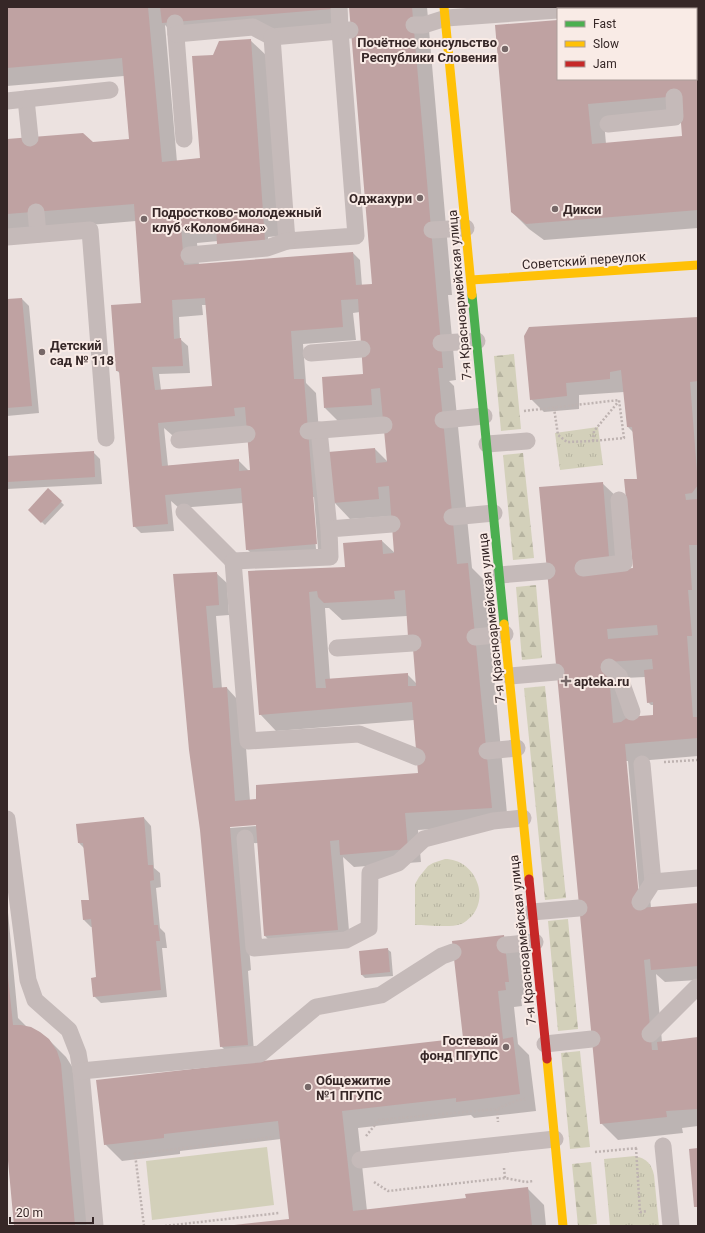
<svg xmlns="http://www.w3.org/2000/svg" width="705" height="1233" viewBox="0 0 705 1233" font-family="Roboto,sans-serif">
  <defs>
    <pattern id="forest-firs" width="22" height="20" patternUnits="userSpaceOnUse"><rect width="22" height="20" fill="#d3d0ba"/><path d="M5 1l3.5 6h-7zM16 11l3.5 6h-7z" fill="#b6b3a0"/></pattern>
    <pattern id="park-tufts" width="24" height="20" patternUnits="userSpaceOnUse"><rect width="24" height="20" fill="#d3d0ba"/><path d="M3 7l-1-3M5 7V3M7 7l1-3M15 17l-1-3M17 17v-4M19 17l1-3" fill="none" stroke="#b6b3a0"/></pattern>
  </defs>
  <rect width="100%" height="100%" fill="#ece2e0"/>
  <!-- grass -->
  <polygon fill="#d3d0ba" points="267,1147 274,1205 152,1220 146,1161"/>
  <!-- forest -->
  <g fill="url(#forest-firs)">
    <polygon points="514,354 521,429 501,431 494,356"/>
    <polygon points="523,453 534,558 513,560 503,455"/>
    <polygon points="536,585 542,658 522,660 516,587"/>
    <polygon points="545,686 566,898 545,900 524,688"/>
    <polygon points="568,919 578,1029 558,1031 548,921"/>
    <polygon points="580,1051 590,1147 570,1149 561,1053"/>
    <polygon points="591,1162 597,1224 578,1226 572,1164"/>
  </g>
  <!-- park -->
  <g fill="url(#park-tufts)">
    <polygon points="598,427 603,465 560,470 555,433"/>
    <path d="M445,859C474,859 491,896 471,917C468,919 465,923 461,924C451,928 427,925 415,925V884L419,877L428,866L433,863Z"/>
    <path d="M635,1156C647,1159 651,1163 654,1175L659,1226H610L604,1159Z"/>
  </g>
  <!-- shadow -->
  <g fill="#0003" fill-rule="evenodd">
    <path d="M7,7H427L452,295H448L456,380L449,381L454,386L472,568L485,581L508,824L418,830L421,862L354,867L343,857L350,943L278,949L265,936L258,843L240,844L251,970L248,971L254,1052L229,1054L221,1046L201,829L174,575L216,573L227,583L229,615L216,616L222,689L227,688L237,699L245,734L250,801L419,774L414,720L276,731L260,714L249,571L346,568L382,541L396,554L393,516L350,519L334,502L375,449L388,462L384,422L342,425L325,408L364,375L360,312L353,313L356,340L303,344L306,383L316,393L324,496L326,554L258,560L247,549L243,503L179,508L171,501L174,531L141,533L134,526L121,374L117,371L142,303L136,221L7,232V140L92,143L130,140L124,76L7,86ZM350,7L373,285L362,286L360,260L353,253L199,265L197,243L218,241L268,244V237L280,236L267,56L250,40L214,56L201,159L177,162L165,25L180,40L348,25L347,8ZM202,305H206L214,387L161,390L159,374L190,373L188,346L180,339L179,317L203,315ZM164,428L172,435L248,429L252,471H249L238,460L168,466ZM312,497H314L318,549H316ZM325,608H329L342,620L407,616L414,641L417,684L407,674L330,680ZM257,824V826L230,828L228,826Z"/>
    <path d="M696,14H698V228L544,240L529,229L512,212L558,21V79H696ZM681,114L683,137L606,144L604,121Z"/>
    <polygon points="22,299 29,306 39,413 7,416 7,300"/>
    <path d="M698,318V756L638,761L651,908L698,904V980L665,982L656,974L662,1042L698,1038V1126L682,1128L683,1133L618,1140L601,1123L602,483L619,499L625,570L634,569L638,479L634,433L628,427L624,392L579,395V409L544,412L531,399ZM645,677L648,702L651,705H654L655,716L627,718L624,678ZM626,761H628L641,912L639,913Z"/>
    <polygon points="93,452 100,459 102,484 7,489 7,457"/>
    <polygon points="48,489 64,505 45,525 29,510"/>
    <polygon points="144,818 151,826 154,868 160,873 161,887 156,888 160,928 165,933 167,948 162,948 167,997 101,1003 94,996 98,978 93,927 91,927 84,920 90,900 85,849 79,843 77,825"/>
    <polygon points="7,902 18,1018 28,1028 48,1039 66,1057 73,1068 90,1226 15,1226 7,1139"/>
    <polygon points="503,936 520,953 525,998 521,999 522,1006 514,1007 518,1044 529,1055 536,1111 474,1118 471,1115 358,1128 367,1211 467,1199 527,1188 544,1205 546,1226 234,1226 290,1220 281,1139 180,1151 180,1154 122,1161 105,1144 464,1039"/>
    <polygon points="387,949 391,952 393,976 365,978 362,975 360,952"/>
  </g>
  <!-- building -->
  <g fill="#bfa2a2" fill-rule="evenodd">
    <path d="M7,7H148L162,162L200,158L192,56L213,55L219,41L251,39L265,241L217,245L216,224L181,227L184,265L353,252L356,285L372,284L349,7H412L443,368H438L457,564L468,563L492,808L405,813L408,849L340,855L339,840L330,841L338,930L264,936L256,825L230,827L248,1045L220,1047L200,830L189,750L173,574L217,572L219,605L206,606L213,688L227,687L235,801L256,799V785L418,773L412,702L259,715L248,571L345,567L343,543L382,540L383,554L394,553L389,486L378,487L379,499L333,503L328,452L375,448L376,463L387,462L380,388L371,389L372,405L324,408L322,377L363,374L358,299L341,300L343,327L291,331L294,379H304L317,544L246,550L241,488L165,495L168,524L133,527L119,371H116L111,305L141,303L134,204L7,214V139L83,133L93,142L129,139L122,58L7,68ZM205,298L212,386L155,390L152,367L183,366L181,338L174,339L172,300ZM245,407L250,470L239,471V459L162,466L158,423L235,416L234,408ZM405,590L408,637L412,636L416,686H408V673L325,679L326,688H316L309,592L317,591L318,597L324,603L395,599L394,591Z"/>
    <polygon points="160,7 332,7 332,9 162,23"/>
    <path d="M696,13H698V210L526,224L511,212L495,25L558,20V79H696ZM679,96L682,136L592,144L588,104Z"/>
    <polygon points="22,298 32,406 7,408 7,299"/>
    <path d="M698,317V381L690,382L698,485L692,493L685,494L686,500L698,499V545H689L692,590H688L692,636H687L693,717H698V738L625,744L640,908L698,903V966L651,970L650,959L644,960L652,1050H658L657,1042L698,1037V1109L666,1111L667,1117L600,1124L539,487L603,482L609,557L583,573L633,568L624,479H637L632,427H627L621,370L610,372V379L566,383L567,396L530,400L524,336L529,327ZM657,625L658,635L608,639L607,629ZM652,659L653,669L644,670L647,703L653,702V715L628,717L621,722L613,723L608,662Z"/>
    <polygon points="94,451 95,477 7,482 7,456"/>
    <polygon points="48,488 62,501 41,523 28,510"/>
    <polygon points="144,817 148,865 153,865 154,880 150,881 154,925 158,925 160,941 156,941 161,990 93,997 91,978 96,977 91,919 83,920 81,900 89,900 83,843 78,843 76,824"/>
    <polygon points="504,935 509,982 505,982 506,990 498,991 503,1039 513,1037 520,1094 456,1102 456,1098 342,1111 353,1211 466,1198 465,1194 528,1187 532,1226 234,1226 234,1225 289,1219 278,1121 164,1134 164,1138 104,1145 96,1080 463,1038 452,941"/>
    <polygon points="388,948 390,972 361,975 359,951"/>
    <polygon points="7,976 8,976 13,1025 21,1025 31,1027 40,1032 49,1039 57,1051 61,1064 75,1226 14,1226 7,1150"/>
    <polygon points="698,1148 698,1207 694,1207 689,1149"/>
  </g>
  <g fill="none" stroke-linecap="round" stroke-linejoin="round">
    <!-- path -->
    <g stroke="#beb3b1" stroke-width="2.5" stroke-dasharray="2 2" stroke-linecap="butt">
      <polyline points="524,411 619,400 624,438 593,441 567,442 558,435 554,408"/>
      <polyline points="593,441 594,431 619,401"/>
      <polyline points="664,762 698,760"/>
      <polyline points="497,1109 498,1122"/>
      <polyline points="366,1136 379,1120 497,1109 518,1100 525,1099"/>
      <polyline points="636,1148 640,1212 647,1211"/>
      <polyline points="595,1152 638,1148"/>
      <polyline points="504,1168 505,1178"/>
      <polyline points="374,1182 388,1191 505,1178 526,1182 533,1181"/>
      <polyline points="144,1226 135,1154 274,1137"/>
      <polyline points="165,1226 279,1213"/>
    </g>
    <!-- lane -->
    <g stroke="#c5bab9" stroke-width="17">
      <polyline points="666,7 667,9"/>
      <polyline points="570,9 600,7"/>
      <polyline points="175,23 184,139"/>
      <polyline points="414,25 424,25 446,18 558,10"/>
      <polyline points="176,34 253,27 272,37 350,30"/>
      <polyline points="272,37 287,241 356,236 340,31 339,7"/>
      <polyline points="26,99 30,138"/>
      <polyline points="7,101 110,90"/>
      <polyline points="608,124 675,117 674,97"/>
      <polyline points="36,212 38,234"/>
      <polyline points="432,230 466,228"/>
      <polyline points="7,237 90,230 106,438"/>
      <polyline points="189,255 267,248 287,241"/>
      <polyline points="441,343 477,341"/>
      <polyline points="311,353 362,349"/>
      <polyline points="443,420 484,416"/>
      <polyline points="319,430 329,529"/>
      <polyline points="308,431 384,425"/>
      <polyline points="179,440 247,434"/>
      <polyline points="487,444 527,441"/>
      <polyline points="184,512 233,561 330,557 329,529 392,524"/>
      <polyline points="452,517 494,513"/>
      <polyline points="233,561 248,741 359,734 417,757"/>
      <polyline points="583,568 624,563 619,500"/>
      <polyline points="500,575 547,571"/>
      <polyline points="475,637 505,634"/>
      <polyline points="337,648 413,643"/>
      <polyline points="609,667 619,676 632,712"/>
      <polyline points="510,676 556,672"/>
      <polyline points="487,751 517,748"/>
      <polyline points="642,764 653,882"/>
      <polyline points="7,819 28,980 35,1000 69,1030 78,1053 81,1071 95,1226"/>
      <polyline points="245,838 254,948 346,940 369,928 370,873 398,863 424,839 493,821 523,818"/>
      <polyline points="640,902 653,882 698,878"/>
      <polyline points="532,912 579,908"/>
      <polyline points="505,945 535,942"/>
      <polyline points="650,1034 697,987"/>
      <polyline points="545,1044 592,1039"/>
      <polyline points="81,1071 260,1054 316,1007 381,995 442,956 453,952"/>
      <polyline points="663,1146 671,1226"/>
      <polyline points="360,1160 555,1139"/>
    </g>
    <!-- fast -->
    <polyline stroke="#4caf50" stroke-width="9" points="472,295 504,624"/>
    <!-- slow -->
    <g stroke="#ffc107" stroke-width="9">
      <polyline points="444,7 472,295"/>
      <polyline points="471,280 698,265"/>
      <polyline points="504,624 529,879"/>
      <polyline points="547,1059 563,1226"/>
    </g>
    <!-- jam -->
    <polyline stroke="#c62828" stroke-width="9" points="529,879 547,1059"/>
  </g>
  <!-- markers -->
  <g fill="#766868" stroke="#f9ebe6" stroke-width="1.5">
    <circle cx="505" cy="49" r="4"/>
    <circle cx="420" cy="198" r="4"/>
    <circle cx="555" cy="209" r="4"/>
    <circle cx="144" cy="219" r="4"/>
    <circle cx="42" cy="352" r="4"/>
    <path d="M564 675h4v4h4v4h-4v4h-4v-4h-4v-4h4z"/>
    <circle cx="506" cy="1047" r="4"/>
    <circle cx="308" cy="1087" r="4"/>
  </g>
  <g text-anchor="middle" stroke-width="4" stroke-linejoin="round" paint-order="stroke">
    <!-- poi labels -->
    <g font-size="13" font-weight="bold" fill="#362727" stroke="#f9ebe6" text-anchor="start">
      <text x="497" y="47" text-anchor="end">Почётное консульство<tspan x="497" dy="15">Республики Словения</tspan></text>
      <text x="412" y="203" text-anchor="end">Оджахури</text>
      <text x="563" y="214">Дикси</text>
      <text x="152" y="217">Подростково-молодежный<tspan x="152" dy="15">клуб «Коломбина»</tspan></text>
      <text x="50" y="350">Детский<tspan x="50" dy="15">сад № 118</tspan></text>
      <text x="574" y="686">apteka.ru</text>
      <text x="498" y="1045" text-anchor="end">Гостевой<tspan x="498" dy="15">фонд ПГУПС</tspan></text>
      <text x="316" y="1085">Общежитие<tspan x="316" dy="15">№1 ПГУПС</tspan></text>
    </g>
    <!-- street labels -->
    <g font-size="13" fill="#362727" stroke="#f9ebe6">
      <text transform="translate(584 260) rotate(-4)" y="5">Советский переулок</text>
      <text transform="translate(459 295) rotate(-95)" y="5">7-я Красноармейская улица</text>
      <text transform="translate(491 618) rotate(-96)" y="5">7-я Красноармейская улица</text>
      <text transform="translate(522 940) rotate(-96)" y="5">7-я Красноармейская улица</text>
    </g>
  </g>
  <!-- border -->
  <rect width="705" height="1233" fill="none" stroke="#362727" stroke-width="16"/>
  <!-- legend -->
  <rect x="557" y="8" width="140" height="72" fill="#f9ebe6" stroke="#ab9d9a"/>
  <rect x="565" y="21" width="20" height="6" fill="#4caf50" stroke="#ab9d9a"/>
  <text x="593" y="28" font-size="12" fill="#362727">Fast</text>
  <rect x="565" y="41" width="20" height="6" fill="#ffc107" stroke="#ab9d9a"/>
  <text x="593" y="48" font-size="12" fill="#362727">Slow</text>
  <rect x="565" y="61" width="20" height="6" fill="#c62828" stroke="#ab9d9a"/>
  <text x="593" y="68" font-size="12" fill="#362727">Jam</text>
  <!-- scale -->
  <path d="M10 1217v6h83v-6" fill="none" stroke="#362727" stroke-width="2"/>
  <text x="16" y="1217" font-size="12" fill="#362727" stroke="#f9ebe6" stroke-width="3" paint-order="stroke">20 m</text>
</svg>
